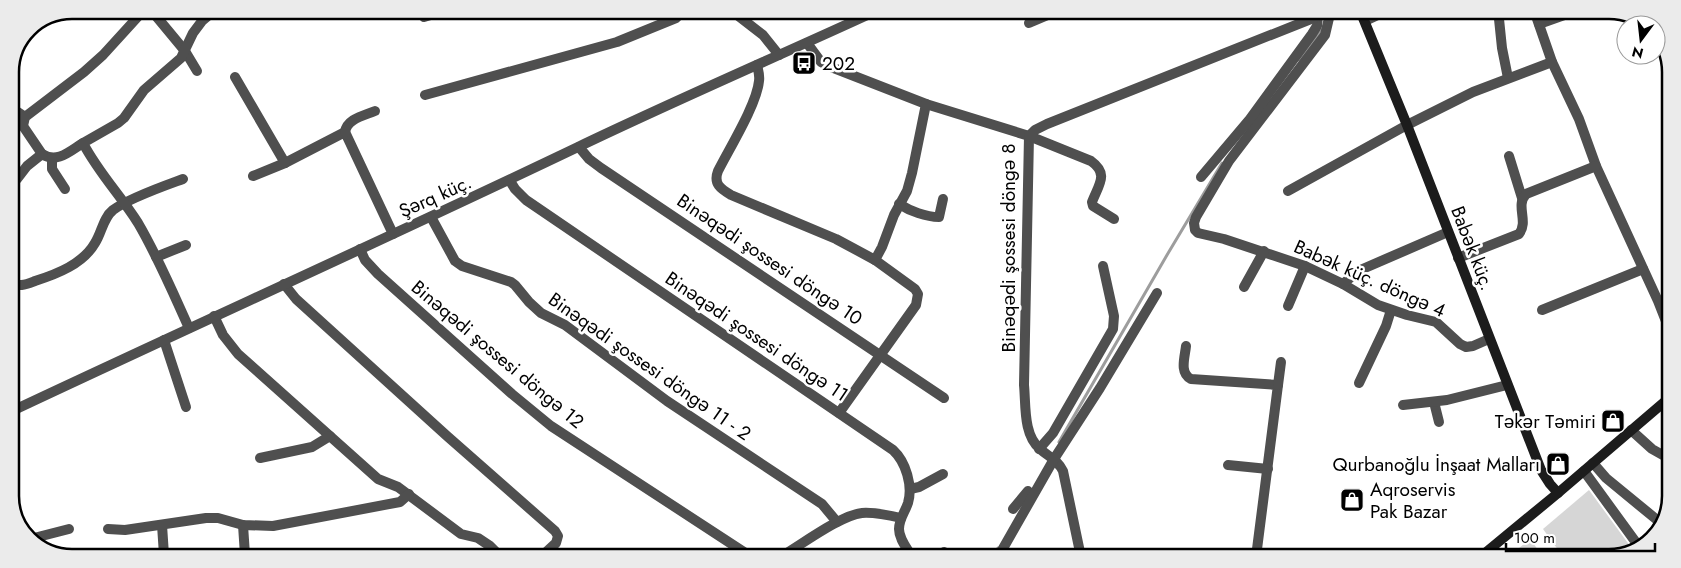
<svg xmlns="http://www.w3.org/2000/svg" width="1681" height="568" viewBox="0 0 1681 568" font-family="Jost,sans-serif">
  <rect width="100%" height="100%" fill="#fff"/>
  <!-- green -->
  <g fill="#d6d6d6">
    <polygon points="1589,490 1633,550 1609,558 1564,558 1543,529"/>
    <polygon points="1530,539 1544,558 1507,558"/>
  </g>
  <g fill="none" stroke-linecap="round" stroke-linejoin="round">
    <!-- stream -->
    <g stroke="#9d9d9d" stroke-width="3">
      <polyline points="1299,60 1323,29"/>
      <polyline points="1059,442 1167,255 1222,163"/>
      <polyline points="993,557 998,548"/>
    </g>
    <!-- minor -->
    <g stroke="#4f4f4f" stroke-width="10">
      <polyline points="151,10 185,51 197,71"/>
      <polyline points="732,11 763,35 779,55"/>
      <polyline points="1328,13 1329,18 1325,35 1229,161 1196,217 1194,223 1195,230 1198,233 1224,239 1305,266 1343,284 1378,305 1407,315 1436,322 1460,344 1466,347 1473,346 1489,339"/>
      <polyline points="1535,13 1552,62 1579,119 1596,166 1658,301 1669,329"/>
      <polyline points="424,17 444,11"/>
      <polyline points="1499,19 1502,48 1508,78"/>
      <polyline points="1365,21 1382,13"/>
      <polyline points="1029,23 1055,12"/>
      <polyline points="1539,24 1570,13"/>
      <path d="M807,43L821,62L831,67L926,104L1029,136L1024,385C1026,405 1023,435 1040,449C1049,457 1058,460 1063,471L1081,557"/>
      <path d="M757,65C758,70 760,75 759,81C757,104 729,149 718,171C713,184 721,189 731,195L836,239L875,260L915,289L918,294L916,305L839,413"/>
      <polyline points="235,77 285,163 345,132 393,234"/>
      <polyline points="425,95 617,42 676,18 683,11"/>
      <polyline points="10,107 25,117"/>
      <path d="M345,132C347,119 363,116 375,111"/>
      <polyline points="579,147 589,159 601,168 944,398"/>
      <path d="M42,154C57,164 70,151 83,143"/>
      <polyline points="1509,156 1522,198"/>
      <polyline points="52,159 52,169 65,189"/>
      <polyline points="253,176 285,163"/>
      <polyline points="1201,177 1250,119 1312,34 1317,26 1318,16"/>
      <path d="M510,181L515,189L526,200L893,450C906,462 913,486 908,503C905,512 899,519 899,529C899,539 907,548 912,557"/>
      <polyline points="10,183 17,179 27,166 42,154 23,126 25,117 84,72 103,55 144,10"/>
      <polyline points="1288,191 1407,125 1473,92 1552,62"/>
      <path d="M899,204C910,211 926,217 939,217L943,199"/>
      <polyline points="431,217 455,261 462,266 511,282 515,285 529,302 541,313 565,325 667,401 822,504 837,522"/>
      <path d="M1114,219L1093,206L1092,202C1099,184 1109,174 1091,161L1029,136L1035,130L1047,124L1326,13"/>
      <polyline points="360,249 365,260 378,274 512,394 551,426 750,556"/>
      <polyline points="156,257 186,245"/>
      <path d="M1458,258L1519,234C1529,221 1515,206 1526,194L1596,166"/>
      <polyline points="875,260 882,247 894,215 907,191 912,173 926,104"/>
      <path d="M10,282C18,288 27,284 35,281C57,274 83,264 95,243C102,232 103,218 113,210C129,198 164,186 183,179"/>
      <polyline points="284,284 296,299 447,436 555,531 558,536 556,543 542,556"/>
      <polyline points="1343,284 1358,271 1448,232"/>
      <polyline points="1244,287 1264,251"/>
      <polyline points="1288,306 1305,266"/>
      <polyline points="1542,310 1643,269"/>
      <polyline points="214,316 223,335 238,354 378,479 398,487 461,534 478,538 490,546 500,556"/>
      <path d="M189,328C173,293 158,257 138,223C121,196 98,172 83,143L118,123L124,118L144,90L181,58L193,33L202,21L215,10"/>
      <polyline points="164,340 186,407"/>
      <path d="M1186,346C1185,357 1179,373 1191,379L1278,385L1256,557"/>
      <polyline points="1359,383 1386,326 1391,310"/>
      <polyline points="1278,385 1281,362"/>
      <polyline points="1434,402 1439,422"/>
      <polyline points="1403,405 1447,400 1507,385"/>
      <polyline points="1631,430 1652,449 1668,458"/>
      <polyline points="1039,449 1053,433 1113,329 1114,316 1103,266"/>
      <polyline points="260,458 312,447 330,436"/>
      <polyline points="1593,463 1606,478 1662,524"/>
      <polyline points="1228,465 1268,469"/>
      <polyline points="1584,471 1640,548"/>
      <polyline points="910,489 919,487 943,474"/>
      <polyline points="1013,509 1028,491"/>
      <polyline points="162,525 164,555"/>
      <polyline points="243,525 245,555"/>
      <polyline points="108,529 125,530 206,518 218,518 243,525 273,526 400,502 409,494"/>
      <polyline points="30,539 69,529"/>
      <polyline points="1001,552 1054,459 1100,388 1157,293"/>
      <path d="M782,556C801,545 841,515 862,513C875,512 888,515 901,518"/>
      <polyline points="937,557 944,552"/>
    </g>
    <!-- tertiary -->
    <path stroke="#4f4f4f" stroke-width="10" d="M10,412C199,323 390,237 578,147C676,100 776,57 874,12"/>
    <!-- secondary -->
    <g stroke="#1c1c1c" stroke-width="10">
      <polyline points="1361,13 1407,125 1541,470 1550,484 1558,493"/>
      <polyline points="1479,558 1558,493 1669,398"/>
    </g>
  </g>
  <!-- icons -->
  <defs>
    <g id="bus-square" transform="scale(1.25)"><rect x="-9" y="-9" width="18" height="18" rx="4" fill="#000" stroke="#fff"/><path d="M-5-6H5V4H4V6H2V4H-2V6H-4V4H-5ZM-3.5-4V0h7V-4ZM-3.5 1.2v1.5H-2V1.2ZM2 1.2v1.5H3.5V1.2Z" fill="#fff"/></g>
    <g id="shop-square" transform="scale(1.25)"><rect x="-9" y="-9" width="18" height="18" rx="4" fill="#000" stroke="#fff"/><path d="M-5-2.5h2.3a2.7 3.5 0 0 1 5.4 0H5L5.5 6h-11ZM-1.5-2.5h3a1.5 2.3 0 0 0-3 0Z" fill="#fff"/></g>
  </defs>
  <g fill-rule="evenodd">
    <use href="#bus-square" x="804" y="63"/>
    <use href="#shop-square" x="1613" y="421"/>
    <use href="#shop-square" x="1558" y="464"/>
    <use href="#shop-square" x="1352" y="500"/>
  </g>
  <g text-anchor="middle" stroke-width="5" stroke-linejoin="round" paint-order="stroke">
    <!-- poi labels -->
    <g font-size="19" fill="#000" stroke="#fff" text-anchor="start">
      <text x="822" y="70">202</text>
      <text x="1596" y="428" text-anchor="end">Təkər Təmiri</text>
      <text x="1540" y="471" text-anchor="end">Qurbanoğlu İnşaat Malları</text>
      <text x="1370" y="496">Aqroservis<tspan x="1370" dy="22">Pak Bazar</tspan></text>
    </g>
    <!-- street labels -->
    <g font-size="19" fill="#000" stroke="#fff">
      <text transform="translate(435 196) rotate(-24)" y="7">Şərq küç.</text>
      <text transform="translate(1008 248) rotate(-90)" y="7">Binəqədi şossesi döngə 8</text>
      <text transform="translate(1473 248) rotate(69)" y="7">Babək küç.</text>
      <text transform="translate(770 259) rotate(34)" y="7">Binəqədi şossesi döngə 10</text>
      <text transform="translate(1370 278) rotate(24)" y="7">Babək küç. döngə 4</text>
      <text transform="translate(757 336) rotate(34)" y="7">Binəqədi şossesi döngə 11</text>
      <text transform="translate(498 354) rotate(40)" y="7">Binəqədi şossesi döngə 12</text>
      <text transform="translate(650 366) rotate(35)" y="7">Binəqədi şossesi döngə 11 - 2</text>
    </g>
  </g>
  <!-- crop -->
  <path d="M0 0H1681V568H0ZM72 19H1609A53 53 0 0 1 1662 72V496A53 53 0 0 1 1609 549H72A53 53 0 0 1 19 496V72A53 53 0 0 1 72 19Z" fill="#ebebeb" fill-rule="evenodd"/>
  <path fill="none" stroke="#000" stroke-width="2.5" d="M72 19H1609A53 53 0 0 1 1662 72V496A53 53 0 0 1 1609 549H72A53 53 0 0 1 19 496V72A53 53 0 0 1 72 19Z"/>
  <!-- north arrow -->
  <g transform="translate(1641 40) rotate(195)"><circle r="24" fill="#ffffff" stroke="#999999"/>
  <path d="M0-4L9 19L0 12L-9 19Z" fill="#000000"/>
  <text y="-8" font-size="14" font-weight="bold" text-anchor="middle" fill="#000000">N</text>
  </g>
  <!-- scale -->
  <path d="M1506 543v8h149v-8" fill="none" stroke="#000000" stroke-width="2.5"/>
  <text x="1514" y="543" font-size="15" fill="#000000" stroke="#ffffff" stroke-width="4" paint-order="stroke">100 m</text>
</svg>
